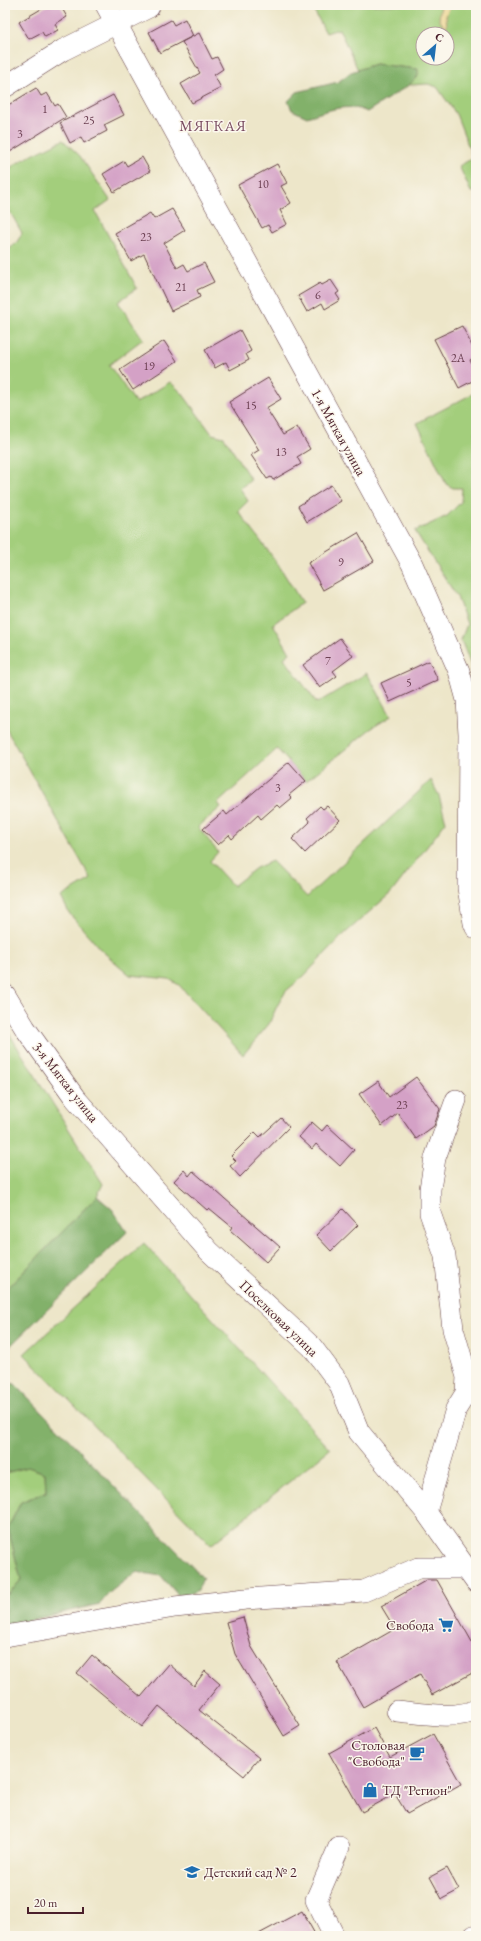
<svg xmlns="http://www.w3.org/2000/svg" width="481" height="1941" viewBox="0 0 481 1941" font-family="'EB Garamond',serif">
  <rect width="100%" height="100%" fill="#fbf7ec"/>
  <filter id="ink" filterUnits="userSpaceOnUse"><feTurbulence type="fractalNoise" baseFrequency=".025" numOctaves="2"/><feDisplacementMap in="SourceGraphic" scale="8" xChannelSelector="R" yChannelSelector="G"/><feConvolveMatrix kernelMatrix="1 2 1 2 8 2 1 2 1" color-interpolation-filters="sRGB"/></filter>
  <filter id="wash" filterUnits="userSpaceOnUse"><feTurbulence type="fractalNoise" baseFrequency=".012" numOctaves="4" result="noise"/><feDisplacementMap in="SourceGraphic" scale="16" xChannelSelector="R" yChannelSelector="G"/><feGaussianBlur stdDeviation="0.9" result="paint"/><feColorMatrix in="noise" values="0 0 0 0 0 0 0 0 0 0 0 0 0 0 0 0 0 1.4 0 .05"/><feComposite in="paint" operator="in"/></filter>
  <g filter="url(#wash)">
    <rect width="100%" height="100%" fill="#ede6c9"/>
    <!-- green -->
    <g fill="#a3ce7b" stroke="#767653" fill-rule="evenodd">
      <path d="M311,5H476V192H471L459,166L473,158L456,114L437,87L428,84L409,85L418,76L417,69L375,64L358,70L339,29L326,33ZM423,34H447V58H423Z"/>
      <polygon points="63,140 80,156 110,200 95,211 137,288 118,302 143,339 109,365 136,403 170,382 182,393 212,434 224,437 251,480 240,488 248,501 238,511 278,564 302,603 273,624 290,653 284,658 317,703 367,673 391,716 369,730 306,781 277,749 218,803 221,807 198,827 218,852 210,861 233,886 256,868 272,861 307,897 431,780 439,796 446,822 392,892 341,937 304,976 286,991 277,1006 269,1024 243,1055 179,985 169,979 130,975 101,950 69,913 61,897 91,879 5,727 5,253 17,242 22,233 5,203 5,171 22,160"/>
      <polygon points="476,392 476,678 461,640 467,624 457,597 415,531 447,516 461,502 462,488 453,488 446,484 417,423"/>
      <polygon points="5,1027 103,1184 97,1196 5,1291"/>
      <polygon points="144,1243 330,1449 211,1545 24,1354"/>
      <polygon points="28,1467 45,1473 46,1492 21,1502 8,1528 21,1580 9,1594 5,1594 5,1473"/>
    </g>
    <!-- forest -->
    <g fill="#82b16b" stroke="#66684b">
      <path d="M375,64L418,69V76L409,85L367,112C347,102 327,111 307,117L292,110L288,101L297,92L338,82L351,72Z"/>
      <polygon points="97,1196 113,1210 127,1232 5,1351 5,1291"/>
      <polygon points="5,1382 15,1384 203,1578 198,1590 187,1595 178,1595 161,1576 136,1572 109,1593 100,1604 5,1626 5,1594 9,1594 21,1580 8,1528 21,1502 46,1492 45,1473 28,1467 5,1473"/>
    </g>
    <!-- sand -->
    <polygon fill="#eeda9e" stroke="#9c7c64" points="441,5 451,5 446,16 447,26 445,28 439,19"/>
    <g id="blocks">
      <!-- building -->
      <g fill="#d4a1c6">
        <polygon points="48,5 60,5 67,17 55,24 58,30 45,37 42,32 29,39 19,22"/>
        <polygon points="185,19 193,36 160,53 149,32 171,20 174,25"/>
        <polygon points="199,33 212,59 217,57 223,69 214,75 221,88 192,103 181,84 200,73 182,42"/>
        <polygon points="36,88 41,96 47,93 55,106 58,104 66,117 5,155 5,107"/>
        <polygon points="113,95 124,115 104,125 107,131 84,143 81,137 70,143 60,123"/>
        <polygon points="142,157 150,171 114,192 103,174 124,161 127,166"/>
        <polygon points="277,164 287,183 281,186 291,203 280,210 287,224 272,232 268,225 262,228 238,185"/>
        <polygon points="172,209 185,230 164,243 177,268 184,264 188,271 204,263 214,282 197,290 200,297 171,311 144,254 131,261 115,233 150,213 154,219"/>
        <polygon points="331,280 339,292 336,294 340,300 325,309 322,303 307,312 298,296 320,283 322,285"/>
        <polygon points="462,326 476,354 476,356 470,360 476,373 476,379 459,388 434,339"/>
        <polygon points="240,330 251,351 246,354 249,360 230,370 226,362 215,368 205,350"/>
        <polygon points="164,341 177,361 133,390 120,370"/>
        <polygon points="268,378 281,399 266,408 283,435 297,427 310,449 297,457 301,464 273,480 271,477 267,479 251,455 259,450 229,402"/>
        <polygon points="331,485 341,501 307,522 298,506"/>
        <polygon points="358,533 374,561 323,590 308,563"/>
        <polygon points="340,638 353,656 333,671 337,676 320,688 303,665"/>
        <polygon points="429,661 438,680 390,702 381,683"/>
        <polygon points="289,762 306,781 289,795 292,798 280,808 277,805 261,819 258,815 232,839 229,835 218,845 203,829 224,811 227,815"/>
        <polygon points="320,806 323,809 327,806 340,820 305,853 292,839 310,822 307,818"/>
        <polygon points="416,1077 440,1109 434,1126 416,1139 398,1113 382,1126 359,1094 378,1081 389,1097"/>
        <polygon points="281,1118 289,1127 240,1177 230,1166 236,1161 231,1156 255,1132 260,1137"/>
        <polygon points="312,1122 322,1131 327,1125 354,1150 340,1166 316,1144 312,1149 299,1137"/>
        <polygon points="184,1170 189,1176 193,1171 280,1247 266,1262 230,1230 232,1227 209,1208 207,1210 174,1181"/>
        <polygon points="343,1209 358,1225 331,1251 316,1235"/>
        <polygon points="427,1580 437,1580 476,1649 476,1671 432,1695 420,1674 363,1707 337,1662 395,1629 381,1606"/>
        <polygon points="243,1617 251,1646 300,1726 284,1736 235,1654 226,1622"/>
        <polygon points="92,1655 141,1697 169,1664 194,1686 205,1671 220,1684 199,1710 259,1758 244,1776 159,1706 142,1727 77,1673"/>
        <polygon points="374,1728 390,1757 433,1734 461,1784 407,1814 395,1794 362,1812 329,1753"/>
        <polygon points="447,1868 459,1890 442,1899 430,1877"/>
        <polygon points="302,1911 316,1936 255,1936"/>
      </g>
    </g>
  </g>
  <g filter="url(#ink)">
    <use href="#blocks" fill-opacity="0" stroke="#623d43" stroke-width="1"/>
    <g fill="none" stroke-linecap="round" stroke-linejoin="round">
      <!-- minor casing -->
      <g stroke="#623d43" stroke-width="22">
        <g id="minor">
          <polyline points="106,5 412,564 459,671 467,700 469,734 468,888 474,923 476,928"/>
          <polyline points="5,87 63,50 149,7"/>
          <polyline points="5,995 25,1028 75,1098 209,1251 312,1347 339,1383 359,1432 426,1512 476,1582"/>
          <polyline points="426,1512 456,1409 466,1393 467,1377 453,1329 445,1256 430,1213 430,1189 435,1158 456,1100"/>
          <polyline points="5,1636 175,1607 246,1599 364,1591 418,1568 465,1568"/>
          <path d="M397,1711C419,1713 456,1720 476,1710"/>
          <polyline points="334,1936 316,1900 339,1847"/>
          <polyline points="474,1936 476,1935"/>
        </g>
      </g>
      <!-- minor -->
      <use href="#minor" stroke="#fff" stroke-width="21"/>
    </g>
  </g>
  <!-- icons -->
  <defs>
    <g id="supermarket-bare" transform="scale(1.2)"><path d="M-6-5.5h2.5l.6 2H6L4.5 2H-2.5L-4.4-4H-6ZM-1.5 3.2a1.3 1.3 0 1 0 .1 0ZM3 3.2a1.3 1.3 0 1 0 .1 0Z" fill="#1f6fb2" stroke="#fbf7ec" stroke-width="2.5" paint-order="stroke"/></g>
    <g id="cafe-bare" transform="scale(1.2)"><path d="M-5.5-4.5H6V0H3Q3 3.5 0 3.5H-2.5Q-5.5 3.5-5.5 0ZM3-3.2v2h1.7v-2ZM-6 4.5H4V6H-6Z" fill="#1f6fb2" stroke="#fbf7ec" stroke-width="2.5" paint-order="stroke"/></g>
    <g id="shop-bare" transform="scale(1.2)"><path d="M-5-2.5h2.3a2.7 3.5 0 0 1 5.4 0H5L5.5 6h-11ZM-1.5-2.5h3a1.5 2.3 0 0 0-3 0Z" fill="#1f6fb2" stroke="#fbf7ec" stroke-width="2.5" paint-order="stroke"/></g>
    <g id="school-bare" transform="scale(1.2)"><path d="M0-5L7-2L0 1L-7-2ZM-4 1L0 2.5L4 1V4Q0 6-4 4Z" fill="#1f6fb2" stroke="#fbf7ec" stroke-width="2.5" paint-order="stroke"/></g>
  </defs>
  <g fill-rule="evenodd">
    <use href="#supermarket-bare" x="446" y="1625"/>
    <use href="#cafe-bare" x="417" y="1753"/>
    <use href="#shop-bare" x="370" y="1790"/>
    <use href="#school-bare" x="192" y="1872"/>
  </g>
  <g text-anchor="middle" stroke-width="3" stroke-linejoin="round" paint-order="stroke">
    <!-- number labels -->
    <g font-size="12" fill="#6c4052">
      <text x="45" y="113">1</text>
      <text x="89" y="124">25</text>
      <text x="20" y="138">3</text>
      <text x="263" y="188">10</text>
      <text x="146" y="241">23</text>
      <text x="181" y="291">21</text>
      <text x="318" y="299">6</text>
      <text x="458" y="362">2А</text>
      <text x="149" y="370">19</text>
      <text x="251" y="409">15</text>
      <text x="281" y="456">13</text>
      <text x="341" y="566">9</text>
      <text x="328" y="665">7</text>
      <text x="409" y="686">5</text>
      <text x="278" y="792">3</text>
      <text x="402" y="1109">23</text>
    </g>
    <!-- street labels -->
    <g font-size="14" fill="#4a1f2b" stroke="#fbf7ec">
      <text transform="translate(339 432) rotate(61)" y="5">1-я Мягкая улица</text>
      <text transform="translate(66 1082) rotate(52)" y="5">3-я Мягкая улица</text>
      <text transform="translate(279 1318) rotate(44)" y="5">Поселковая улица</text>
    </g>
    <!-- poi labels -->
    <g font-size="14" fill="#4a1f2b" stroke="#fbf7ec" text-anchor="end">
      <text x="434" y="1630">Свобода</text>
      <text x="405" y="1750">Столовая<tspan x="405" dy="16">"Свобода"</tspan></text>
      <text x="382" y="1795" text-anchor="start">ТД "Регион"</text>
      <text x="204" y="1877" text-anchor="start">Детский сад № 2</text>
    </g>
    <!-- neighbourhood labels -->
    <g font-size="15" letter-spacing="1" fill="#7a4c61" stroke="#fbf7ec">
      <text x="213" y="131">МЯГКАЯ</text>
    </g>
  </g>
  <!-- margin -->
  <rect width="481" height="1941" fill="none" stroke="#fbf7ec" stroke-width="20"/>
  <!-- north arrow -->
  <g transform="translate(435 46) rotate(28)"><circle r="19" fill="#fbf7ec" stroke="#b4a19f"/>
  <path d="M0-3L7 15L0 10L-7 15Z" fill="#1f6fb2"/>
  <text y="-6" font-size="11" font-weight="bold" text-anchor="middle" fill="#4a1f2b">С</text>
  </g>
  <!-- scale -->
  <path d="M28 1907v6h55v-6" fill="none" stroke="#4a1f2b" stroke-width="2"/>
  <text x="34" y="1907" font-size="12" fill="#4a1f2b" stroke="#fbf7ec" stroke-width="3" paint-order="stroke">20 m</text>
</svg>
